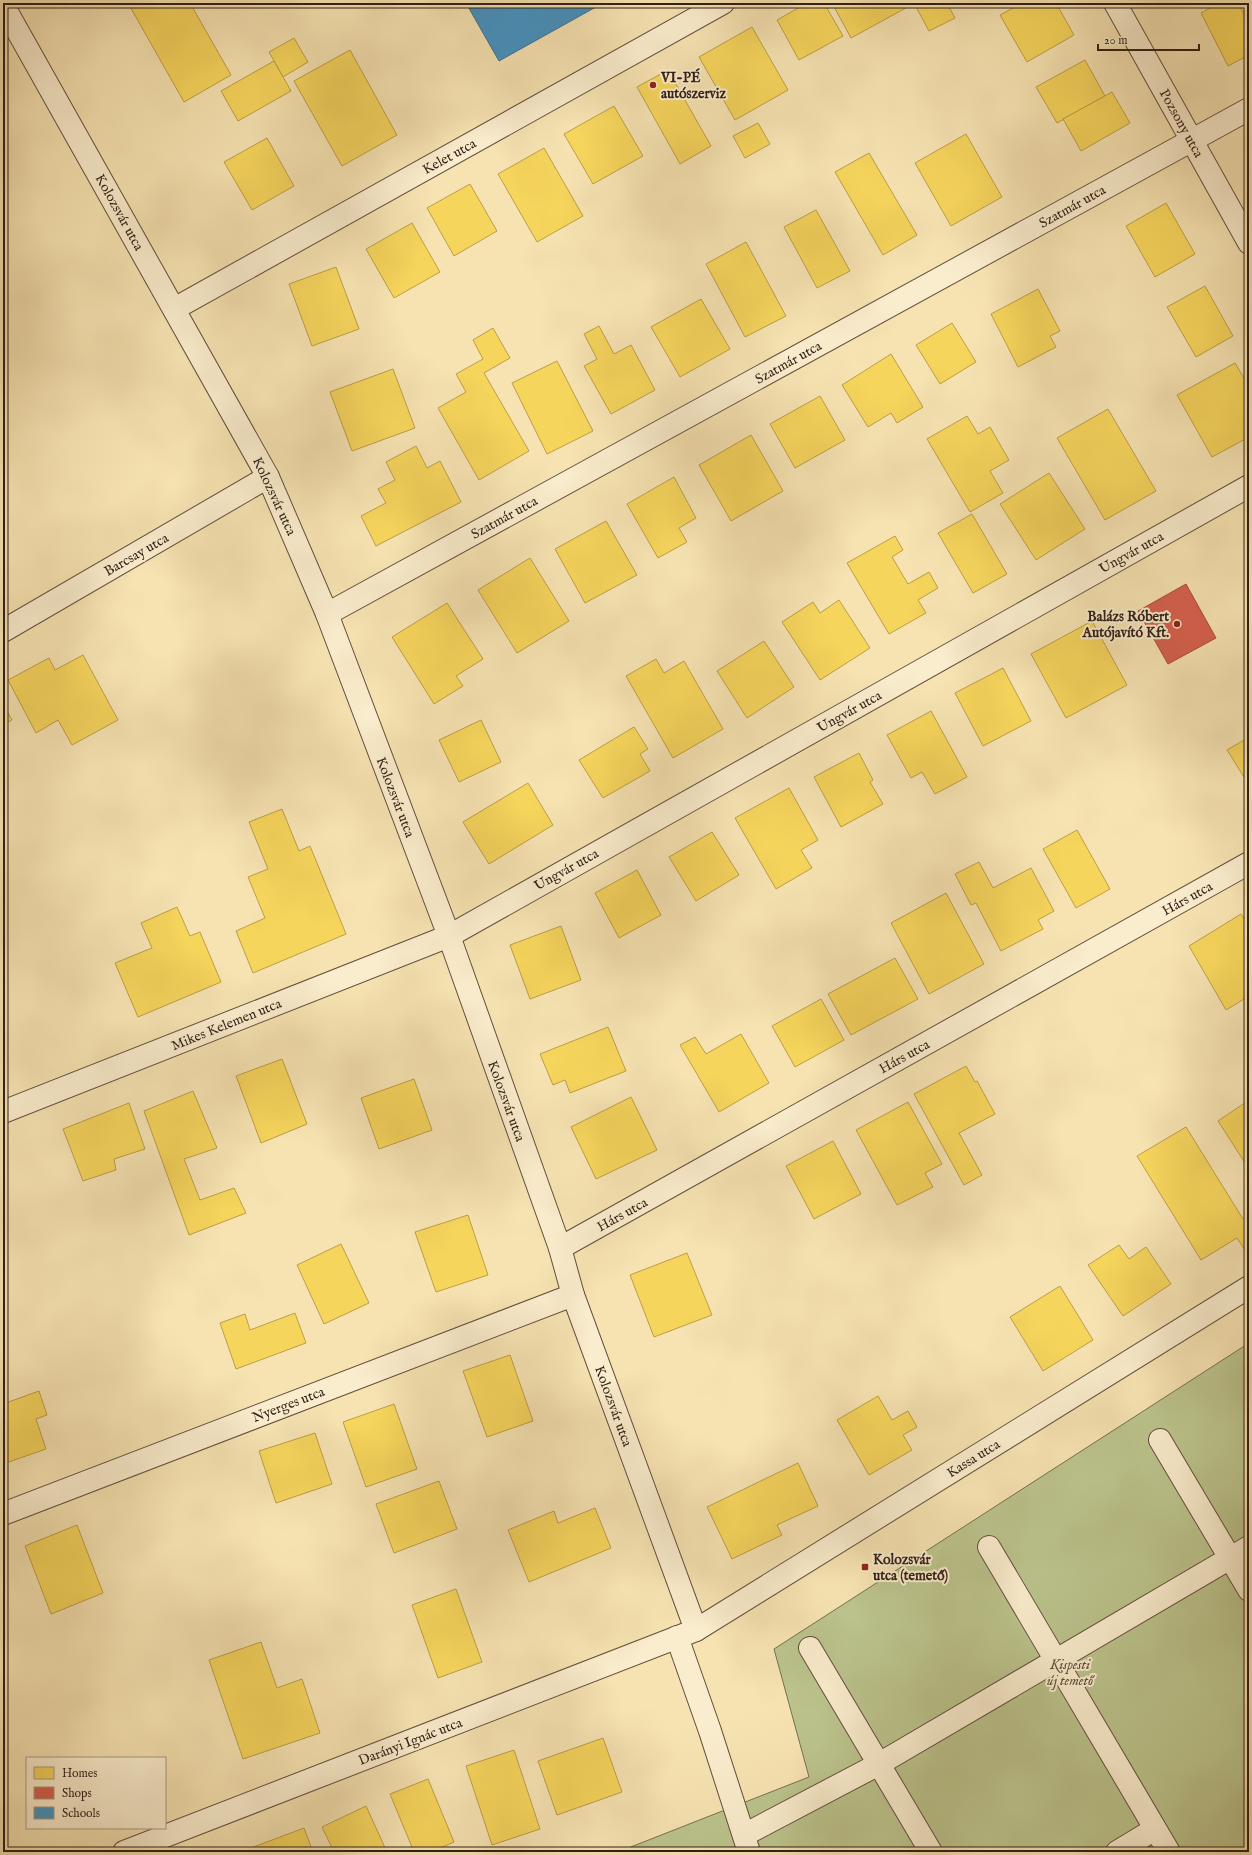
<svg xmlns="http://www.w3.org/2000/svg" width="1252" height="1855" viewBox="0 0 1252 1855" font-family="'IM FELL English',serif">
  <rect width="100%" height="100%" fill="#f7e3b2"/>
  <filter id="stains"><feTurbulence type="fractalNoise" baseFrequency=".005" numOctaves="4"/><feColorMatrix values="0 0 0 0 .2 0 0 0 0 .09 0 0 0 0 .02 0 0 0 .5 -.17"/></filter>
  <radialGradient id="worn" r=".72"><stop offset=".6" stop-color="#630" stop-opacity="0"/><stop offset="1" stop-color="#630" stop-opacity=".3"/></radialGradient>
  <!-- green -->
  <polygon fill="#bcc48d" stroke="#767152" points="1249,1343 1249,1852 618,1852 809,1777 774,1649"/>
  <!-- homes -->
  <g fill="#f6d55c" stroke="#bb9e47">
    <polygon points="128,3 190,3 231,75 184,102"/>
    <polygon points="807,3 824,3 843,36 799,60 777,20"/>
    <polygon points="832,3 912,3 913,4 851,38"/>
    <polygon points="914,3 947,3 955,18 929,31"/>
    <polygon points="1022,3 1056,3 1074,35 1027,62 1000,15"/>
    <polygon points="1219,3 1238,3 1249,24 1249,55 1228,66 1201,13"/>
    <polygon points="752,27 788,90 735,120 699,57"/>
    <polygon points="294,38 308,62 283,77 269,52"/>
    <polygon points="350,50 397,135 342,166 294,81"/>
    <polygon points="1085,60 1105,96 1057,123 1036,87"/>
    <polygon points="274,61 291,91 238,121 221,91"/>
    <polygon points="668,70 711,146 680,164 637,87"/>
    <polygon points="1112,92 1130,123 1081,151 1063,119"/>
    <polygon points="614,106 643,156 593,184 564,134"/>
    <polygon points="758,123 770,144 745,158 733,136"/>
    <polygon points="966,134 1002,197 951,226 915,163"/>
    <polygon points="267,138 294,186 252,210 224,162"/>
    <polygon points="544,148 583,216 537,242 498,174"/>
    <polygon points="869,153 917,235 883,255 835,172"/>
    <polygon points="470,184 497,231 454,256 427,208"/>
    <polygon points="1166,203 1195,254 1155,277 1126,226"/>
    <polygon points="816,210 850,271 817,288 784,227"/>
    <polygon points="412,223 440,272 394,298 366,249"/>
    <polygon points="746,242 786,316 745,337 706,264"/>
    <polygon points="336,267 359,329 312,346 289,284"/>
    <polygon points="1205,286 1233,336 1196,357 1167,307"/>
    <polygon points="1038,289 1060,331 1050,336 1056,347 1018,367 991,314"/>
    <polygon points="701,299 730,349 680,377 651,327"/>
    <polygon points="952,323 976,362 940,384 916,345"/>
    <polygon points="599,326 614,354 631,345 655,390 611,414 584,366 597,359 584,334"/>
    <polygon points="493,328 510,358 484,373 529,451 479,480 438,408 466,392 456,374 483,359 473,340"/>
    <polygon points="891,354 923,407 897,423 891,413 868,427 842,385"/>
    <polygon points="557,361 593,431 547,454 512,383"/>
    <polygon points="1235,363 1249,387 1249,437 1212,457 1177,395"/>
    <polygon points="393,369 415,428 352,451 330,392"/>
    <polygon points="820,396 845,440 795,468 770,424"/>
    <polygon points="1108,409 1156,491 1105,520 1057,438"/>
    <polygon points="967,416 978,434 990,427 1009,460 990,471 1003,493 970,512 927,439"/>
    <polygon points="751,435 783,491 731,521 699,465"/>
    <polygon points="416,446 427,468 440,461 461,502 376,546 361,516 386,503 378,489 395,480 386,462"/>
    <polygon points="1049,473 1085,529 1036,560 1000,504"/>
    <polygon points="674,477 696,518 679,528 687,542 658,558 627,504"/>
    <polygon points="972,514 1007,574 973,593 938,533"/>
    <polygon points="606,521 637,575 585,603 555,549"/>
    <polygon points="895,536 903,550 892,557 908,584 929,572 938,588 918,600 926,613 889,634 847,563"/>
    <polygon points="530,558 569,621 517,653 478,590"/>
    <polygon points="839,600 870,648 820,680 782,622 813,602 820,613"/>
    <polygon points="447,603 483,659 456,676 463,686 434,704 392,637"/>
    <polygon points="1092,621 1127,685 1066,718 1031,654"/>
    <polygon points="764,641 794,687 747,718 717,671"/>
    <polygon points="83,655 118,720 72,745 58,720 36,733 8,680 49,658 55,670"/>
    <polygon points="656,659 664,673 684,661 723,729 673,758 626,676"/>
    <polygon points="1003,668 1031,721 983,746 955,693"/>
    <polygon points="3,704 12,720 3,725"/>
    <polygon points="931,711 967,777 935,794 922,772 911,778 887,735"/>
    <polygon points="481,720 501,762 459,782 439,740"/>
    <polygon points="634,727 648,749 640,754 650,771 603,798 579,760"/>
    <polygon points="1249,737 1249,785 1227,750"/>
    <polygon points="859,753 873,780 870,782 883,804 841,827 814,777"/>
    <polygon points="528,783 553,825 489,864 463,822"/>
    <polygon points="789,788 818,840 801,850 812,868 776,889 735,818"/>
    <polygon points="282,809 299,851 310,846 346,934 253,973 236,931 265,918 248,877 268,869 249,822"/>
    <polygon points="1077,830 1110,889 1076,908 1043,849"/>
    <polygon points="712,832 739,875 696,901 669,857"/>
    <polygon points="979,862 993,888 1031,868 1054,911 1038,920 1043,929 1001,951 976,903 971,905 955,874"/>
    <polygon points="637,870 661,915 619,938 595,893"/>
    <polygon points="946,893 984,964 929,994 891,923"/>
    <polygon points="177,907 190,936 200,932 221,982 138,1017 115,963 152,948 141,923"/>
    <polygon points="1241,914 1249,927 1249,996 1226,1010 1189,946"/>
    <polygon points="561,926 581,980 530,999 510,945"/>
    <polygon points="895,958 918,999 851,1035 828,994"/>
    <polygon points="821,999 844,1040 795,1067 772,1026"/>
    <polygon points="608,1027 626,1071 570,1093 565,1080 553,1085 540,1054"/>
    <polygon points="741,1034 769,1083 719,1112 680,1045 695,1037 706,1054"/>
    <polygon points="282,1059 307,1124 261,1143 236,1076"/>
    <polygon points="966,1066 975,1082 977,1081 995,1114 959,1133 982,1175 964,1185 914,1094"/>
    <polygon points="414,1079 432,1130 379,1149 361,1098"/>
    <polygon points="193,1091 217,1148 184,1159 200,1200 234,1188 246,1213 189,1235 144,1111"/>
    <polygon points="631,1097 657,1150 596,1179 571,1127"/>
    <polygon points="1249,1100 1249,1169 1218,1121"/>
    <polygon points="908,1102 942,1164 925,1173 933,1187 897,1205 856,1130"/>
    <polygon points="129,1103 145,1149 114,1159 116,1170 83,1181 63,1129"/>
    <polygon points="1186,1127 1243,1219 1249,1215 1248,1255 1237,1238 1201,1260 1137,1156"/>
    <polygon points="833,1141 861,1194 814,1219 786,1166"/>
    <polygon points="468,1215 488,1275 436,1292 415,1232"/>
    <polygon points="341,1244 369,1303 324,1324 297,1265"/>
    <polygon points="1119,1245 1129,1259 1146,1247 1171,1284 1123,1316 1088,1265"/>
    <polygon points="687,1253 712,1315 654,1337 630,1275"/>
    <polygon points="1060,1286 1093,1340 1043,1371 1010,1317"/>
    <polygon points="295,1313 306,1343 236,1369 220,1323 245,1314 250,1330"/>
    <polygon points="510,1355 533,1421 487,1437 463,1371"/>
    <polygon points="39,1391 47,1415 36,1419 46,1449 3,1464 3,1404"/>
    <polygon points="878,1396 892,1420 908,1411 917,1427 903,1435 912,1450 869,1475 837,1420"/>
    <polygon points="394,1404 417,1469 366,1487 343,1422"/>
    <polygon points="315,1433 332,1484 276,1503 259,1451"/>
    <polygon points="798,1463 818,1506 777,1525 782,1535 732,1559 707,1507"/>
    <polygon points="439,1481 457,1529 394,1553 376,1504"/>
    <polygon points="595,1508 611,1548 529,1582 508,1530 554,1511 558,1523"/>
    <polygon points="77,1525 103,1593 51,1614 25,1546"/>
    <polygon points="456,1589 482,1662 438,1678 412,1605"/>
    <polygon points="261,1642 277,1688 302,1679 320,1733 243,1759 209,1660"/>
    <polygon points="603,1738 622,1792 557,1815 538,1761"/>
    <polygon points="514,1750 540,1829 492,1845 466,1766"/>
    <polygon points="428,1779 454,1842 431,1852 414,1852 390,1794"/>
    <polygon points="366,1806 387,1852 334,1852 322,1827"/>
    <polygon points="304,1828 313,1852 252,1852 251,1848"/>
  </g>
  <!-- shops -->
  <polygon fill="#d6604d" stroke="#a44c3c" points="1186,584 1216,638 1168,664 1138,611"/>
  <!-- schools -->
  <polygon fill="#4393c3" stroke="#3e708f" points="466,3 603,3 499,61"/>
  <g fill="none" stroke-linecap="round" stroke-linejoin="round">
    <!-- minor casing -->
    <g stroke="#624f3d" stroke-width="24">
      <g id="minor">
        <polyline points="1115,3 1249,243"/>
        <polyline points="3,5 268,477 327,614 449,936 560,1248 573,1295 696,1630"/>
        <polyline points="174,309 723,3"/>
        <polyline points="327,614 1249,109"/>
        <polyline points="3,631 268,477"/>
        <polyline points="3,1112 449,936 1249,486"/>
        <polyline points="560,1248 1249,863"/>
        <polyline points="1160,1440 1249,1590"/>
        <polyline points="3,1514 573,1295"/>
        <polyline points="989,1547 1169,1852"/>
        <polyline points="677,1637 710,1731 749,1852"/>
        <polyline points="810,1648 931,1852"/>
        <polyline points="744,1835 879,1764 1249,1547"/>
        <polyline points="124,1852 696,1630 1249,1287"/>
        <polyline points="1117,1852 1155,1829"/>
      </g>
    </g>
    <!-- minor -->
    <use href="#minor" stroke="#faedcd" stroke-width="22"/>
  </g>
  <!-- markers -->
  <g fill="#8f2418" stroke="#faedcd" stroke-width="1.5">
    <circle cx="653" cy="85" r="4"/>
    <circle cx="1177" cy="624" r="4"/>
    <rect x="861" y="1563" width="8" height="8" rx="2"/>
  </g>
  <g text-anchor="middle" stroke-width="4" stroke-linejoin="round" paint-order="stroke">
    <!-- poi labels -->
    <g font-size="14" font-weight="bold" fill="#311e16" stroke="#faedcd" text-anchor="start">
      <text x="661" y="82">VI-PÉ<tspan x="661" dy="16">autószerviz</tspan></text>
      <text x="1169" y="621" text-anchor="end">Balázs Róbert<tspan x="1169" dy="16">Autójavító Kft.</tspan></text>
      <text x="873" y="1564">Kolozsvár<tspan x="873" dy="16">utca (temető)</tspan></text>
    </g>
    <!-- street labels -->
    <g font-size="14" fill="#311e16" stroke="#faedcd">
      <text transform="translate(1182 123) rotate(61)" y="5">Pozsony utca</text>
      <text transform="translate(449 156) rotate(-29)" y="5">Kelet utca</text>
      <text transform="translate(1072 206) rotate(-29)" y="5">Szatmár utca</text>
      <text transform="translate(120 212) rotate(61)" y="5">Kolozsvár utca</text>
      <text transform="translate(788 362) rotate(-29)" y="5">Szatmár utca</text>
      <text transform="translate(275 496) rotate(65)" y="5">Kolozsvár utca</text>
      <text transform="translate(504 517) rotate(-29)" y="5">Szatmár utca</text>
      <text transform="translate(1131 552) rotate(-29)" y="5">Ungvár utca</text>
      <text transform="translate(136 554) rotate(-30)" y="5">Barcsay utca</text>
      <text transform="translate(849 711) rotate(-29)" y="5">Ungvár utca</text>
      <text transform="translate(396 797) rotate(69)" y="5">Kolozsvár utca</text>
      <text transform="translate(566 869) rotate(-29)" y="5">Ungvár utca</text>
      <text transform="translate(1187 898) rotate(-29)" y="5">Hárs utca</text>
      <text transform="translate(226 1024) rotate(-22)" y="5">Mikes Kelemen utca</text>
      <text transform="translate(904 1056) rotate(-29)" y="5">Hárs utca</text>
      <text transform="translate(507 1101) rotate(70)" y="5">Kolozsvár utca</text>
      <text transform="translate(622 1214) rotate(-29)" y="5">Hárs utca</text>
      <text transform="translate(288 1404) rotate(-21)" y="5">Nyerges utca</text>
      <text transform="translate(614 1406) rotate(70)" y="5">Kolozsvár utca</text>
      <text transform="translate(973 1458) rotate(-32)" y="5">Kassa utca</text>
      <text transform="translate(410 1741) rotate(-21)" y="5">Darányi Ignác utca</text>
    </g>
    <!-- park labels -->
    <g font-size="14" font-style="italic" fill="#5b503a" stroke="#faedcd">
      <text x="1070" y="1669">Kispesti<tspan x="1070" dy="16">új temető</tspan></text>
    </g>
  </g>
  <!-- margin -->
  <rect width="1252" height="1855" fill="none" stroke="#f7e3b2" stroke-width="16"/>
  <rect x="4" y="4" width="1244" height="1847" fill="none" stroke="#311e16" stroke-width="2"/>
  <rect x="8" y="8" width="1236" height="1839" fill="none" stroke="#311e16"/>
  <!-- legend -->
  <rect x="26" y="1757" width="140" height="72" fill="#faedcd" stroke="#aa9a84"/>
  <rect x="34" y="1767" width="20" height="12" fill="#f6d55c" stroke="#aa9a84"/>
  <text x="62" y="1777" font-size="12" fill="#311e16">Homes</text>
  <rect x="34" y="1787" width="20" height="12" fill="#d6604d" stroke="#aa9a84"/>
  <text x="62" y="1797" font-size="12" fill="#311e16">Shops</text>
  <rect x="34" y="1807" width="20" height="12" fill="#4393c3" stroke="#aa9a84"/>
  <text x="62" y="1817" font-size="12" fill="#311e16">Schools</text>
  <!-- scale -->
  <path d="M1098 44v6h101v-6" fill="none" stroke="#311e16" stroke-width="2"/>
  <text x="1104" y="44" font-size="12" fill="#311e16" stroke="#faedcd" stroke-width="3" paint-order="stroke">20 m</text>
  <rect width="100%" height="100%" filter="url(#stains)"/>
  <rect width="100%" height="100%" fill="url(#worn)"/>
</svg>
